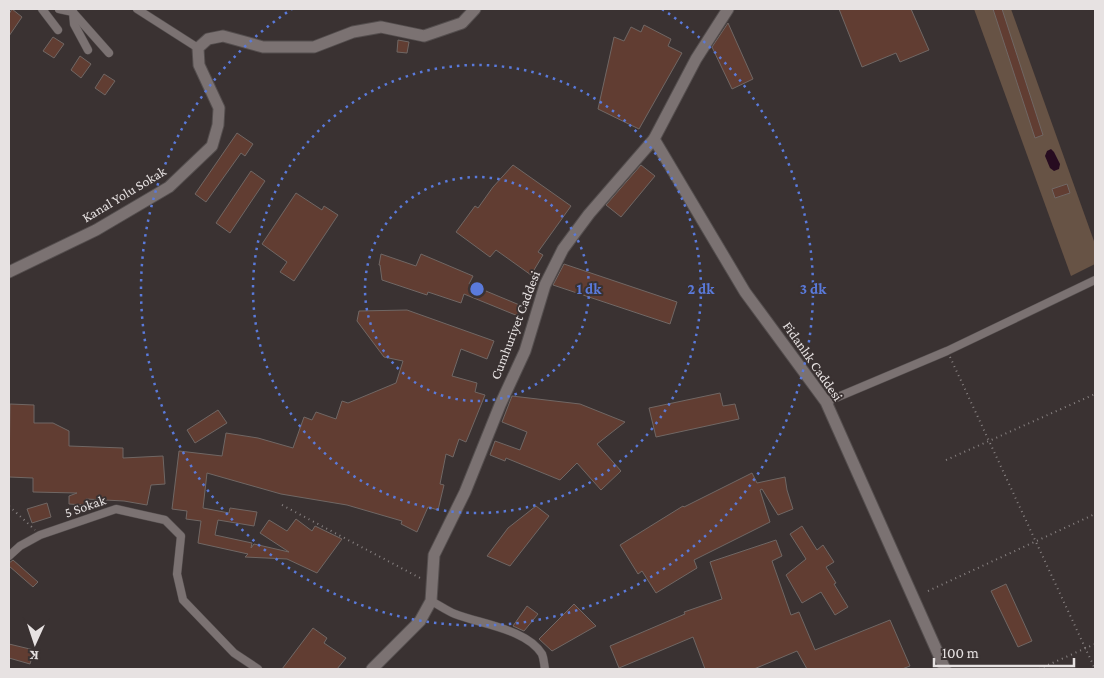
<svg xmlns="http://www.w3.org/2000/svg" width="1104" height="678" viewBox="0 0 1104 678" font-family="'Crimson Pro',serif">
  <rect width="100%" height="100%" fill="#3a3232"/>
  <!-- green -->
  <polygon fill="#675345" points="974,9 1011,9 1095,244 1095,264 1071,276"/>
  <!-- water -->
  <polygon fill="#270c20" points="1051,149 1054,152 1060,164 1059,169 1054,171 1050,168 1045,156 1047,151"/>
  <!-- building -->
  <g fill="#613d32" stroke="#706764">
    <polygon points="12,9 22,17 9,36 9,14"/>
    <polygon points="839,9 911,9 929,50 900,62 896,53 862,67"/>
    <polygon points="993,9 1002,9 1043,135 1035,138"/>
    <polygon points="728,23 753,79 732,89 712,47"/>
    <polygon points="644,25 671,39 668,46 682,53 639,129 598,109 614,37 624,41 631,27 641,32"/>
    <polygon points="53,37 64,44 54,58 43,51"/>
    <polygon points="398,40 409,42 407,53 397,52"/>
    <polygon points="80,56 91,64 81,78 71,70"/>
    <polygon points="104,74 115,81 105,95 95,88"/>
    <polygon points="237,133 253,144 245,156 241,153 206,202 195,194"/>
    <polygon points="513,165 571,206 538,252 543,255 531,275 496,250 490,257 456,232 475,206 478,208 493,187"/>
    <polygon points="641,165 655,176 621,217 606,205"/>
    <polygon points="251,171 265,181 230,233 216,223"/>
    <polygon points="1067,184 1070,193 1055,198 1052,189"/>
    <polygon points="296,193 322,210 324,206 338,215 294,281 280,272 287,262 262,244"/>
    <polygon points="381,254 416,266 421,254 473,276 469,284 522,306 518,316 464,294 461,303 428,292 427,295 382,280 380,265 379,265"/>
    <polygon points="564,264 677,302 670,324 553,285"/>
    <polygon points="407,310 494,341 487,359 461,349 452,376 477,383 475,392 485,395 466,442 459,439 453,457 446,454 440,484 444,485 438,510 428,507 417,532 401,524 402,521 347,505 281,494 207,473 203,508 229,513 230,508 257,512 254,526 218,520 215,535 252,543 251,548 254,544 289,552 260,533 269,520 287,531 296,519 312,531 315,526 342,539 317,573 287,559 245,557 248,554 198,543 201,521 186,519 187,511 172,509 179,451 222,456 226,433 258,438 293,448 304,417 312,420 316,412 336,419 342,401 348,403 396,383 403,361 384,357 357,321 359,311"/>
    <polygon points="720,393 723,406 735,404 739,419 656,437 649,408"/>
    <polygon points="512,396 580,404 625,422 597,444 621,471 601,490 577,463 560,480 506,458 505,461 490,455 495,441 520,450 527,432 502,422"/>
    <polygon points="10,404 34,405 34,423 53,423 69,431 69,446 123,448 123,458 163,456 165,484 151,485 147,505 124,501 86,499 85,505 69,504 69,496 77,493 33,492 33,478 9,477"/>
    <polygon points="218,410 227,423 195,443 187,430"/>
    <polygon points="752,473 757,483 785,477 787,490 793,509 778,515 762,489 760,490 770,522 694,560 697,568 656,593 642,571 638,574 620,545 683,506 684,507"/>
    <polygon points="47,503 51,517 32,523 27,509"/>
    <polygon points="536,506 549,516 510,566 487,556 508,528"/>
    <polygon points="802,526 817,550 823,545 834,562 826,567 836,583 834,584 848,607 835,615 821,592 802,603 786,575 806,559 790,534"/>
    <polygon points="776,540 782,556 772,561 791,615 799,612 815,650 890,620 910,666 902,669 807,669 797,651 754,669 705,669 693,637 619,668 610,646 685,614 684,612 722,599 710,562"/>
    <polygon points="13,560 38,582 33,587 9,566 9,563"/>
    <polygon points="1006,584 1032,641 1018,647 991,591"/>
    <polygon points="574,604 596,626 552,651 539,639"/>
    <polygon points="527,606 538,614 524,631 513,626"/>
    <polygon points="313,628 327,638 324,643 346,658 337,669 282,669"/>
    <polygon points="9,644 34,650 30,664 9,658"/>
  </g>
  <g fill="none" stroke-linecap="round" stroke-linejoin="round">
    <!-- street casing -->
    <g stroke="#544e4e" stroke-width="9">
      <g id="street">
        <polyline points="42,9 58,30"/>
        <polyline points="59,9 73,12 74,24 88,50"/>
        <polyline points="70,9 109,53"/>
        <polyline points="137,9 198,48"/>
        <polyline points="826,402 947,351 1095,280"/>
        <polyline points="9,556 20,546 40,535 116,509 165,520 181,536 177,574 183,600 234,653 258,669"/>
        <path d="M431,601C439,605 447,611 455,614C480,624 527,629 542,654C544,659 544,664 545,669"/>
      </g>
    </g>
    <!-- secondary casing -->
    <g stroke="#544e4e" stroke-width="13">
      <g id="secondary">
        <polyline points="654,139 745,292 826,402 945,669"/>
        <polyline points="9,272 96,230 169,187 212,146 218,125 219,108 199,65 198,48 208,39 223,36 263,47 314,47 353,32 381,27 424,36 462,23 475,9"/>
        <polyline points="372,669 420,621 431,601 434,555 465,492 500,405 525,351 545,285 563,249 589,214 654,139 696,59 728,9"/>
      </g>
    </g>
    <!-- path -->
    <g stroke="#888282" stroke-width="2" stroke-dasharray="1 4" stroke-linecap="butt">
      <polyline points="950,357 1095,669"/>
      <polyline points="946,460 1095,394"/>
      <polyline points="282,505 422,579"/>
      <polyline points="9,506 35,530"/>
      <polyline points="928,591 1095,514"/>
      <polyline points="1039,669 1095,644"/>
    </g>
    <!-- street -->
    <use href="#street" stroke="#7b7272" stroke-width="8"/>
    <!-- secondary -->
    <use href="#secondary" stroke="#7b7272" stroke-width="11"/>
  </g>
  <!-- distance rings -->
  <g fill="none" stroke="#5a7adb" stroke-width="2.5" stroke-dasharray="2.5 5">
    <circle cx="477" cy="289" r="112"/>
    <circle cx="477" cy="289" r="224"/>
    <path d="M662 9A336 336 0 1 1 292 9"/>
  </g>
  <g text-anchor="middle" stroke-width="4" stroke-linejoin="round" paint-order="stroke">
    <!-- street labels -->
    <g font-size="14" fill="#e7e2e2" stroke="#3a3232">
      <text transform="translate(124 194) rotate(-31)" y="5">Kanal Yolu Sokak</text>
      <text transform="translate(515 325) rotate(-69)" y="5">Cumhuriyet Caddesi</text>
      <text transform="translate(813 361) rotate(55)" y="5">Fidanlık Caddesi</text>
      <text transform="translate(85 506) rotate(-19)" y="5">5 Sokak</text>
    </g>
  </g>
  <circle cx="477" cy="289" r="8" fill="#5a7adb" stroke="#3a3232" stroke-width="2.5"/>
  <g font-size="15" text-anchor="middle" font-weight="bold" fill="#5a7adb" stroke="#3a3232" stroke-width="4" stroke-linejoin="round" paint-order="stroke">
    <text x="589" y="294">1 dk</text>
    <text x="701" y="294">2 dk</text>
    <text x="813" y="294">3 dk</text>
  </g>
  <!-- border -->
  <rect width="1104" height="678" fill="none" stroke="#e7e2e2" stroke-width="20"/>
  <!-- north arrow -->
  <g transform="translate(35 643) rotate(183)" stroke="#3a3232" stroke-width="4" paint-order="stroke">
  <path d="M0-4L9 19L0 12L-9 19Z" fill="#e7e2e2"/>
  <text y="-8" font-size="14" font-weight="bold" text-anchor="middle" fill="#e7e2e2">K</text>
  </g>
  <!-- scale -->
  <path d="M934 658v8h140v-8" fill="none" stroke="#e7e2e2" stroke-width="2.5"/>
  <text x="942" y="658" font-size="15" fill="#e7e2e2" stroke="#3a3232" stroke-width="4" paint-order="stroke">100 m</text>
</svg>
